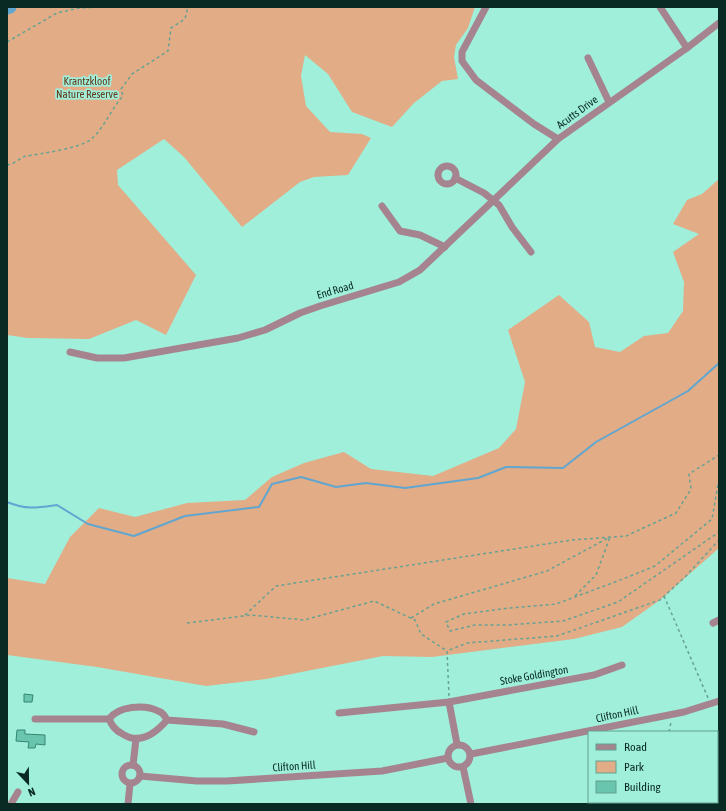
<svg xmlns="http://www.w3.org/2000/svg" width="726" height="811" viewBox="0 0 726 811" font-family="'Asap Condensed',sans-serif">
  <rect width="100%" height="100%" fill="#a0efdb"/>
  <!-- green -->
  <g fill="#e1ac86">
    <polygon points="7,7 475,7 468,28 456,45 454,57 458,79 442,81 414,103 392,127 352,112 328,74 305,55 301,76 306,106 330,132 362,134 371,138 348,175 314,177 300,182 242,227 184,157 164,139 117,170 118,185 196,275 166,335 136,320 89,339 28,338 7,335"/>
    <polygon points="719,179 719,548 660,600 622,627 574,639 432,657 383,656 266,679 206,686 97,667 7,655 7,578 45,584 70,537 99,508 135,517 187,503 245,500 272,477 304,463 344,452 371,469 433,476 499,448 516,429 525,382 508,330 559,295 589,322 595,347 620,352 644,336 668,333 683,311 684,282 673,252 699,234 673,224 687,200 702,194"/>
  </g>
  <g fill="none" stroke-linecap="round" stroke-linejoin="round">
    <!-- stream -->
    <path stroke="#60a6d0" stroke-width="2" d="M7,502C27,510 36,508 57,505L88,524L134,536L185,516L259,507L272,484L301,477L336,487L366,483L405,488L478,478L506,467L563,468L596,442L688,391L719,363"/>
    <!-- river -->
    <polyline stroke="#60a6d0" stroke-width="13" points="7,8 10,7"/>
  </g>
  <!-- building -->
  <g fill="#6ac5af" stroke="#348573">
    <polygon points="24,694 33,695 32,702 24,702"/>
    <polygon points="17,730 25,730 25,734 45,735 45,745 36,744 35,748 28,748 29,742 16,741"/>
  </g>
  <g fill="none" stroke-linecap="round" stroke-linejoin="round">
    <!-- path -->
    <g stroke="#65a293" stroke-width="1.5" stroke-dasharray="3 3" stroke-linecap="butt">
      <polyline points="7,42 57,13 79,8 104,7"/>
      <path d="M7,165C14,165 19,158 26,156C40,154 80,148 90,140C104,129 111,109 123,96L121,89L132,74L168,51L171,28L185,19L188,7"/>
      <polyline points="719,479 712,519 655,566 623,579 556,604 509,608 464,614 446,622 450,631 475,625 507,625 563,621 618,602 719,532"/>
      <polyline points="575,596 596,575 610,537"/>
      <polyline points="664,596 708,698"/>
      <polyline points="245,615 276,586 572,540 626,536 676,513 691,489 689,474 719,455"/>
      <polyline points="411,618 434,604 547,571 608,538"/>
      <polyline points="187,623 251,615 304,620 374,601 415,620 421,634 447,651"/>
      <polyline points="449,696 447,651 467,643 557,636 660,600 686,576 719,540"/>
      <polyline points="669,732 671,722"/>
      <polyline points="654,804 655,802"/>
    </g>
    <!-- minor -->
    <g stroke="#a5848f" stroke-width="7">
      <polyline points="486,7 462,52 462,61 476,80 534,124 558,139"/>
      <polyline points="660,7 687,48"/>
      <polyline points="588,58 609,102"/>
      <circle cx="447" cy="175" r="9"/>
      <polyline points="455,178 484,193 499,205 512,227 531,252"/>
      <polyline points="382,206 400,231 420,235 445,247"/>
      <polyline points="70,352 97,358 124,358 238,338 265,330 300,313 320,306 399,282 420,270 558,139 687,48 719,23"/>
      <polyline points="713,623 719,620"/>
      <polyline points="449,702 457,744"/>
      <polyline points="339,713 449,702 594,675 622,665"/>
      <polyline points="35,719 109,719"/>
      <path d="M109,719C118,706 145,704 158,711C162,712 165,716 167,720L223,724L254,732"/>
      <path d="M109,719C112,726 115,730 121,733C139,746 155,734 167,720"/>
      <circle cx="459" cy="756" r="11"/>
      <polyline points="471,754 684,712 719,701"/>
      <polyline points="133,765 136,739"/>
      <circle cx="131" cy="774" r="9"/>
      <polyline points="463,767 471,804"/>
      <polyline points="140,776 197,781 227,781 382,771 448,758"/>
      <polyline points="595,802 595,804"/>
      <polyline points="11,804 18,792"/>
      <polyline points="128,804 130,784"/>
    </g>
  </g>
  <g text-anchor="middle" stroke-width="3.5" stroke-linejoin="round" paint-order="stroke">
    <!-- park labels -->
    <g font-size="11" fill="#613818" stroke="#a0efdb">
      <text x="87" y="85">Krantzkloof<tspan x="87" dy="13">Nature Reserve</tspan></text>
    </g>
    <!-- street labels -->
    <g font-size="11" fill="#082a23" stroke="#a0efdb">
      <text transform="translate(577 112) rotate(-36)" y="4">Acutts Drive</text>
      <text transform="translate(335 290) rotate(-16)" y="4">End Road</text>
      <text transform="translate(534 675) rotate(-10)" y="4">Stoke Goldington</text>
      <text transform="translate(617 714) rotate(-12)" y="4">Clifton Hill</text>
      <text transform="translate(294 766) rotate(-4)" y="4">Clifton Hill</text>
    </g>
  </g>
  <!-- border -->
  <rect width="726" height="811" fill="none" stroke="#082a23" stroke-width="16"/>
  <!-- legend -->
  <rect x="588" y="731" width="130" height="72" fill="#a0efdb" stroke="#63a091"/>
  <rect x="596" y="744" width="20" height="6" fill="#a5848f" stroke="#63a091"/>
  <text x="624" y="751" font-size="12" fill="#082a23">Road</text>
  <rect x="596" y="761" width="20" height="12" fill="#e1ac86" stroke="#63a091"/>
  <text x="624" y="771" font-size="12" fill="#082a23">Park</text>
  <rect x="596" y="781" width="20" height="12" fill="#6ac5af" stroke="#63a091"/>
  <text x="624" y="791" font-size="12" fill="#082a23">Building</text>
  <!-- north arrow -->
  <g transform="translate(28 783) rotate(158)" stroke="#a0efdb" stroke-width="3" paint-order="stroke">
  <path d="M0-3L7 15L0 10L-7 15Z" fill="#082a23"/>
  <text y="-6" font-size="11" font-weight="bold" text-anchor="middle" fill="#082a23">N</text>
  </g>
</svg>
